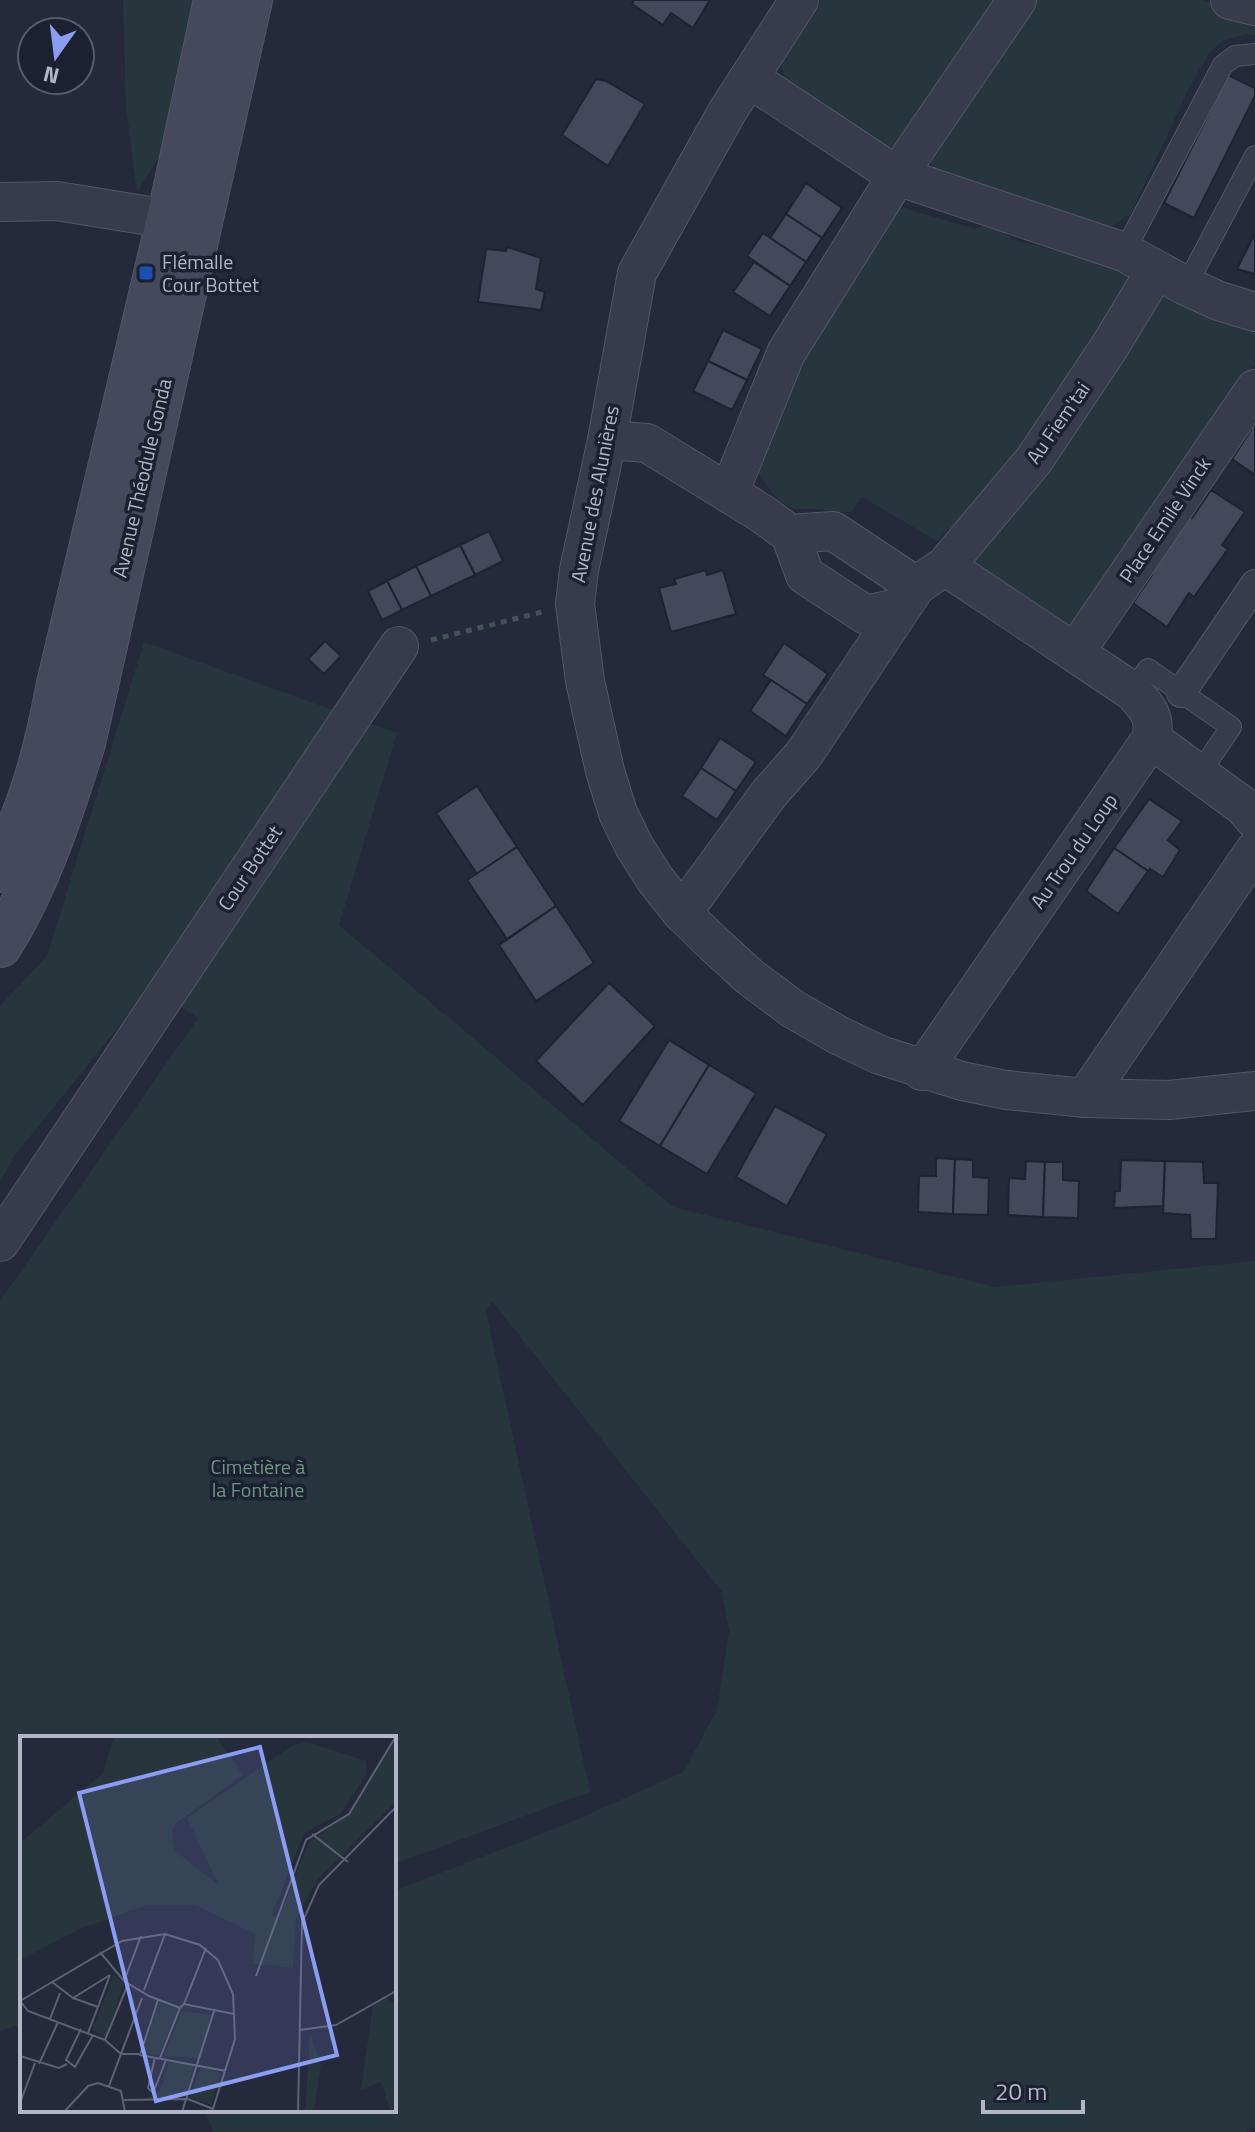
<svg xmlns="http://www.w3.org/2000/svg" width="1255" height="2132" viewBox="0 0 1255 2132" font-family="'Titillium Web',sans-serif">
  <rect width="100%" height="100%" fill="#24293b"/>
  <!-- green -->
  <g fill="#27363d">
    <polygon points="123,0 198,0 170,140 137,192 126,107"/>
    <polygon points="822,0 1005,0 898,153 787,82 781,67 785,58"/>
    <polygon points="1032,0 1201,0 1255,13 1255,35 1246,34 1222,41 1209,53 1190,86 1131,214 1107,229 936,171 931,164 930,154"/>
    <path d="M904,208L975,229L993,222L1013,240L1121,265L1131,280L1028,450L937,541L862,497L851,512C837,514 828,509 814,509C808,508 802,510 795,509C777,504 766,484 756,469L801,349L885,210Z"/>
    <polygon points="1161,296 1177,296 1255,323 1255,366 1074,631 968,566"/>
    <polygon points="144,642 397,733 339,925 673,1207 995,1287 1255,1261 1255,2127 1246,2132 213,2132 205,2110 394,2110 394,1891 569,1823 683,1772 717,1710 729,1631 722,1592 492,1301 486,1312 590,1792 394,1864 394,1738 22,1738 22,2024 0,2031 0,1301 198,1018 151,987 15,1155 0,1182 0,1006 47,956"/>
  </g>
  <!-- building -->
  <g fill="#43485c" stroke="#1e2232" stroke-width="2">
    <polygon points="634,0 710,0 693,28 671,13 663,25 632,4"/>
    <polygon points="1228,75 1255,88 1255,96 1194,218 1164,203"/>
    <polygon points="596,79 606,81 645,104 608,166 562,135"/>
    <polygon points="806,183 842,208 822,238 786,214"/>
    <polygon points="786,214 822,238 806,262 770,238"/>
    <polygon points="763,233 806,262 790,286 747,256"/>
    <polygon points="1255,233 1255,274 1237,269"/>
    <polygon points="507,247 541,258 536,289 545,292 541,310 478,302 486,249 506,251"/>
    <polygon points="754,262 790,286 770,316 733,292"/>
    <polygon points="723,330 762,349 747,380 708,361"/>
    <polygon points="708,361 747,380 732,410 693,391"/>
    <polygon points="1255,417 1255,475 1232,459 1251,430 1248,428"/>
    <polygon points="1211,490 1245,512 1222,545 1228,549 1194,597 1189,593 1167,627 1133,603 1152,575 1148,572 1188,515 1192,518"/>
    <polygon points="489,531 503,561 475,575 460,545"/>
    <polygon points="460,545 475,575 431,596 416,566"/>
    <polygon points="416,566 431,596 402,610 387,581"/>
    <polygon points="706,570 707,575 723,570 736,614 671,632 659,588 676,584 674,579"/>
    <polygon points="387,581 402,610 382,620 368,591"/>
    <polygon points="325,641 341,656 324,674 308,659"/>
    <polygon points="784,643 828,674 807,704 763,675"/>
    <polygon points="771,680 807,704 786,736 750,711"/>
    <polygon points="720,738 756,762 736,791 701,768"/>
    <polygon points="701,768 736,791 717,820 682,796"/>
    <polygon points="477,786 517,847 477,874 436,813"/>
    <polygon points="1149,799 1182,821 1168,840 1180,850 1163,877 1150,869 1148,871 1114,848"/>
    <polygon points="517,847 556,906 507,939 467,880"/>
    <polygon points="1114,848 1148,871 1118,914 1086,891"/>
    <polygon points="556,906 594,963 536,1001 499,945"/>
    <polygon points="609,983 655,1026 583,1105 536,1061"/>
    <polygon points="669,1040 709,1065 660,1146 619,1121"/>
    <polygon points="709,1065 756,1093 707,1174 660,1146"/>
    <polygon points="775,1106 827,1134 787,1206 736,1177"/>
    <polygon points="936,1158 955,1159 953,1214 918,1212 919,1176 936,1176"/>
    <polygon points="955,1159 973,1160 973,1177 989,1178 988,1215 953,1214"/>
    <polygon points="1121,1160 1165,1161 1163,1206 1114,1208 1115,1191 1120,1191"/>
    <polygon points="1026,1161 1045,1162 1043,1217 1008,1215 1009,1178 1025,1179"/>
    <polygon points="1165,1161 1203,1162 1204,1183 1218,1183 1216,1239 1191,1239 1190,1215 1163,1213"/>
    <polygon points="1045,1162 1063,1162 1063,1180 1079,1181 1078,1218 1043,1217"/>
  </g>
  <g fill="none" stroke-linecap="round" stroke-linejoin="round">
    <!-- service casing -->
    <g stroke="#525666" stroke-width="22">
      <g id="service">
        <polyline points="1124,252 1223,65 1235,56 1255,54"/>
        <polyline points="1186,286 1255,156"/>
        <polyline points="1132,691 1148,669 1231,727 1199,774"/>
      </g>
    </g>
    <!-- pedestrian casing -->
    <g stroke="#525666" stroke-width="30">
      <polyline id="pedestrian" points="1181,693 1255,584"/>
    </g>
    <!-- minor casing -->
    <g stroke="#525666" stroke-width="40">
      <g id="minor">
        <polyline points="799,0 727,112 637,273 607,440 579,570 575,604 585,681 605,771 618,813 634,846 655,879 682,913 715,945 750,977 793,1009 838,1035 880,1055 962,1081 1006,1090 1085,1098 1169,1100 1255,1091"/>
        <polyline points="1230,0 1255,6"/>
        <polyline points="749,78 897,176 1124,252 1186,286 1219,301 1255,312"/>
        <polyline points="0,202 57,201 199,224"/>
        <polyline points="607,440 647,443 761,513 790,534 833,531 916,586 945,566 1034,460 1110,346 1156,270"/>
        <polyline points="729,493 786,353 897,176 1017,0"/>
        <polyline points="790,534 805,575 866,615 901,607"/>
        <polyline points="1076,651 1255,389"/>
        <polyline points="1151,739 1243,806 1255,820"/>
        <polyline points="682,913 768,795 804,754 916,586"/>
        <path d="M922,1071L1151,739C1157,717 1146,706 1132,691L945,566"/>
        <polyline points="1085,1098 1255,850"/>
        <polyline points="0,1242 399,646"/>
      </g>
    </g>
    <!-- secondary casing -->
    <g stroke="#525666" stroke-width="46">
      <g id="secondary">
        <path d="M0,870C30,810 46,754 58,688L169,219L216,0"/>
        <path d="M0,945C39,882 61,813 83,743L250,0"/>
      </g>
    </g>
    <!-- path -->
    <polyline stroke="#435259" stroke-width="5" stroke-dasharray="6 6" stroke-linecap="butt" points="431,640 542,612"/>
    <!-- service -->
    <use href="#service" stroke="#373b4b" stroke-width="20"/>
    <!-- pedestrian -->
    <use href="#pedestrian" stroke="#373b4b" stroke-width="28"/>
    <!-- minor -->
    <use href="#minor" stroke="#373b4b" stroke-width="38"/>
    <!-- secondary -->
    <use href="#secondary" stroke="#45495e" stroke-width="44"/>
  </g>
  <!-- markers -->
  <rect fill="#1a4fb4" stroke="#1c2030" stroke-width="3" x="138" y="265" width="16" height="16" rx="4"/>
  <g text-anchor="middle" stroke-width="7" stroke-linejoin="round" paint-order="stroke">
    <!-- poi labels -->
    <g font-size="20" fill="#b3b6c7" stroke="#1c2030" text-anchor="start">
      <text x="162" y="269">Flémalle<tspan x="162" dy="23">Cour Bottet</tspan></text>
    </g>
    <!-- street labels -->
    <g font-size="20" fill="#b3b6c7" stroke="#1c2030">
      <text transform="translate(1058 423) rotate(-55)" y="7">Au Fiem'tai</text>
      <text transform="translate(142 478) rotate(-77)" y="7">Avenue Théodule Gonda</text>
      <text transform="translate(595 494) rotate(-79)" y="7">Avenue des Alunières</text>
      <text transform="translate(1165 520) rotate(-56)" y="7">Place Emile Vinck</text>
      <text transform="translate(1074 851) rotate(-55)" y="7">Au Trou du Loup</text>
      <text transform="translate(250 868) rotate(-56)" y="7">Cour Bottet</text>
    </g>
    <!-- park labels -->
    <g font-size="20" fill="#6b977e" stroke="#1c2030">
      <text x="258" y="1474">Cimetière à<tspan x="258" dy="23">la Fontaine</tspan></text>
    </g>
  </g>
  <!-- overview -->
  <g transform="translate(20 1736)">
    <rect width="376" height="376" fill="#24293b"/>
    <path d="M94,0H196L223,39L155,88L152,98L155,115L199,149L167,82L273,9L287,6L346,25L347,37L320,78L284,97L252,179L259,182L289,106L329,78L376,0V66L297,144L276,183L273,232L233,228L235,198L176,169H127L60,193L0,224V107L83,37ZM94,238L104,248L86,301L72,294ZM366,261L376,269V376H371L361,346L341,354L353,269ZM139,267L158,273L139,319L123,317ZM162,275L191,279L179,322L144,320ZM290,297L301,329L294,373L285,376ZM149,326L174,328L166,361L125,363L140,355ZM181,331L201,337L191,369L170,361Z" fill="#27363d"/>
    <path fill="none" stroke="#5d6173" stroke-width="2" d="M292,98L328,126M80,216L104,245L129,260L160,272L164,268L214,278M236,240L286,104L329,78L376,0M104,245L121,200M32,246L53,262L90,239M124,254L145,198M53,262L78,271M138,264L120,319L206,335M0,265L102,205L145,198L180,209L198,224L213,258L215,303L192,376M0,265L8,275L85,304L108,248M164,268L186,212M30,283L40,257M61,293L46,324L55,331L73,299M280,294L316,289L376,255M68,297L90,239M85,304L101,318H119M0,320L39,332L47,328M135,321L128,352L133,357L146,324M140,322L160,272M19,328L38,286M89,350L122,262M104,364L168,363L193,373M0,367L15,327M44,376L68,350L78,347L101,355L105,376M162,376L194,275M278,376L282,187L299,149L376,71"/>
    <path fill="#8b9df3" fill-opacity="0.15" stroke="#8b9df3" stroke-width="4" d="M240,11L317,319L136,365L59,57Z"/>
    <rect width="376" height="376" fill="none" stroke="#b3b6c7" stroke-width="4"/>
  </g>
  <!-- north arrow -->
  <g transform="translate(56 56) rotate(194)"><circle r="38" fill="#1c2030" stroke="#585c6c" stroke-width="2"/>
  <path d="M0-6L14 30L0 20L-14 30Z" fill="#8b9df3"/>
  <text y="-12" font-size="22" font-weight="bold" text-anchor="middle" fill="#b3b6c7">N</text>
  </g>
  <!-- scale -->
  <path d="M983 2100v12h100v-12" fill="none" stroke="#b3b6c7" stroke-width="4"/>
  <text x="995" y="2100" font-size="24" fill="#b3b6c7" stroke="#1c2030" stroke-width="6" paint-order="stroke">20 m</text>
</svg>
